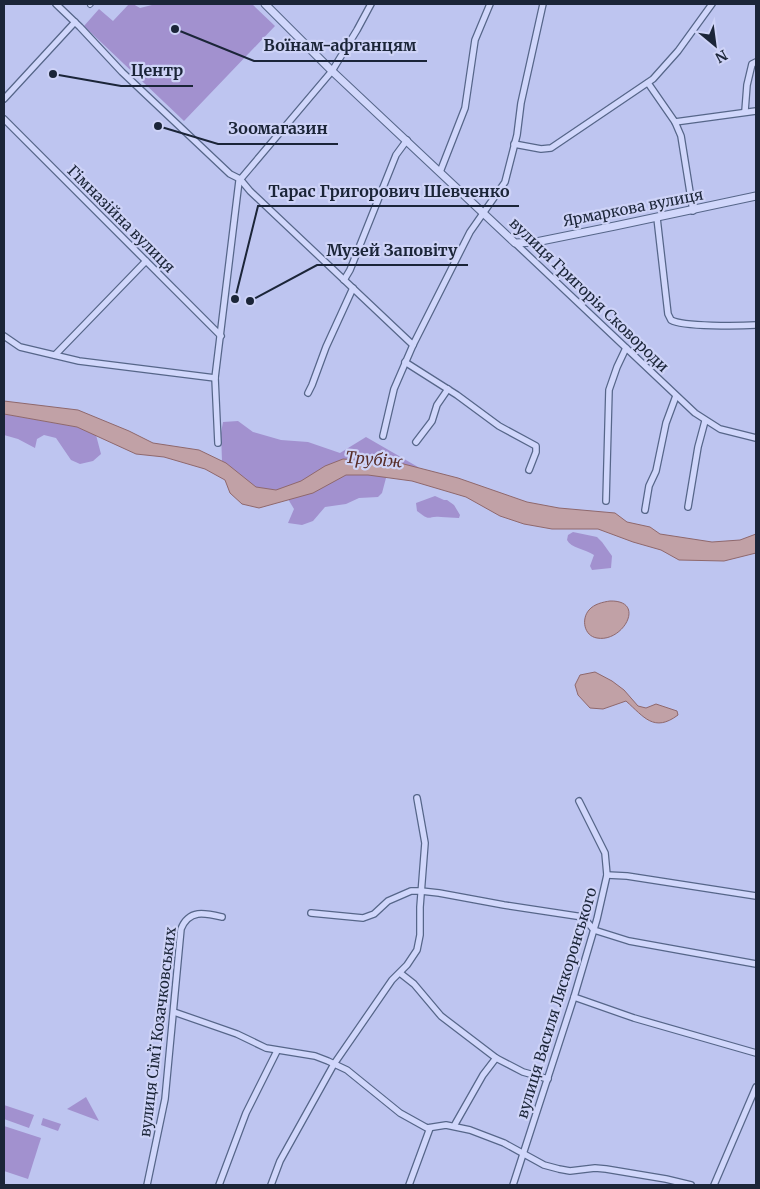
<svg xmlns="http://www.w3.org/2000/svg" width="760" height="1189" viewBox="0 0 760 1189" font-family="Merriweather,serif">
  <rect width="100%" height="100%" fill="#bec5f0"/>
  <!-- green -->
  <g fill="#a291cf">
    <polygon points="129,4 133,4 140,8 156,4 252,4 275,26 184,121 84,26 99,9 113,21"/>
    <polygon points="4,414 77,427 96,435 101,454 93,461 80,464 71,460 56,438 44,435 37,439 35,448 18,439 4,435"/>
    <polygon points="238,421 253,432 281,440 308,442 340,453 366,437 418,467 386,478 382,493 378,497 359,498 346,504 325,507 313,521 302,525 288,523 294,509 288,499 276,490 255,487 222,461 221,433 223,422"/>
    <path d="M435,496L444,500H447L454,505L460,515L459,518C452,518 447,517 441,517C427,515 432,523 417,511L416,503Z"/>
    <path d="M573,532L597,537L602,542L612,556L611,568L592,570L590,566L594,555C585,549 571,548 567,540L568,535Z"/>
    <polygon points="86,1097 99,1121 67,1109"/>
    <polygon points="4,1105 34,1115 29,1128 4,1119"/>
    <polygon points="43,1118 61,1124 58,1131 41,1125"/>
    <polygon points="4,1126 41,1138 28,1179 4,1171"/>
  </g>
  <!-- water -->
  <g fill="#c1a1a6" stroke="#8f686c">
    <polygon points="4,401 78,410 129,431 153,443 199,450 226,463 256,487 276,490 301,481 325,466 343,459 396,462 458,478 527,502 559,508 615,513 627,522 650,527 660,534 712,542 740,540 756,534 756,553 724,561 679,560 661,550 633,542 598,529 552,529 524,524 500,516 466,497 412,481 368,475 346,475 313,493 259,508 242,504 230,493 225,480 205,469 164,457 136,454 77,427 4,414"/>
    <path d="M610,601C647,600 623,643 597,638C584,636 581,619 589,610C594,604 603,602 610,601Z"/>
    <path d="M595,672L612,681L624,690L638,706L646,708L656,704L677,711L678,715C654,733 644,717 626,701L603,709L590,708L578,695L575,685L580,675Z"/>
  </g>
  <g fill="none" stroke-linecap="round" stroke-linejoin="round">
    <!-- pedestrian casing -->
    <g stroke="#566689" stroke-width="6">
      <polyline id="pedestrian" points="90,5 91,4"/>
    </g>
    <!-- minor casing -->
    <g stroke="#566689" stroke-width="8">
      <g id="minor">
        <polyline points="56,4 80,27 122,72 230,174 240,179 250,191 413,345"/>
        <polyline points="648,83 675,122 681,136 693,211"/>
        <polyline points="4,99 75,22"/>
        <polyline points="745,111 747,85 752,64 756,62"/>
        <polyline points="4,119 221,336"/>
        <polyline points="675,122 756,111"/>
        <polyline points="514,144 541,149 551,148 653,79 678,51 712,4"/>
        <polyline points="440,172 465,108 475,40 490,4"/>
        <path d="M657,218L668,314L671,320C683,327 740,326 756,325"/>
        <polyline points="515,243 695,413 720,429 756,438"/>
        <polyline points="344,280 350,270 396,155 407,140"/>
        <polyline points="4,336 20,347 79,361 215,378"/>
        <polyline points="55,355 146,261"/>
        <polyline points="405,362 457,395 499,426 536,446 536,452 529,470"/>
        <polyline points="308,393 312,385 326,347 353,288"/>
        <polyline points="383,436 394,389 413,345 470,232 505,182 517,135 521,103 543,4"/>
        <polyline points="416,442 432,421 437,405 448,389"/>
        <polyline points="218,443 215,378 239,181 332,71 357,30 371,4"/>
        <polyline points="606,501 609,390 617,367 626,348"/>
        <polyline points="688,507 698,447 705,421"/>
        <polyline points="645,510 649,486 656,471 666,423 676,396"/>
        <polyline points="607,875 627,876 756,896"/>
        <polyline points="311,913 363,918 374,914 388,901 411,891 421,891 439,893 504,905 583,917 594,930 629,941 756,964"/>
        <polyline points="400,973 414,984 441,1016 496,1058 523,1072 548,1079"/>
        <polyline points="574,997 634,1018 756,1053"/>
        <polyline points="174,1012 237,1034 266,1048 315,1056 328,1061 347,1070 400,1113 427,1128 446,1125 470,1130 504,1143 544,1165 559,1169 570,1171 595,1168 606,1169 666,1179 691,1185"/>
        <polyline points="454,1126 483,1075 496,1058"/>
        <path d="M147,1185L165,1099L181,929C189,909 205,913 222,917"/>
        <polyline points="219,1185 246,1113 277,1051"/>
        <polyline points="271,1185 280,1161 334,1064 392,980 407,965 417,950 420,935 420,907 425,843 417,798"/>
        <polyline points="409,1185 430,1128"/>
        <polyline points="513,1185 574,997 597,919 607,875 605,853 579,801"/>
        <polyline points="714,1185 756,1087"/>
      </g>
    </g>
    <!-- tertiary casing -->
    <g stroke="#566689" stroke-width="9">
      <polyline id="tertiary" points="265,4 332,71 515,243 536,242 615,226 756,196"/>
    </g>
    <!-- pedestrian -->
    <use href="#pedestrian" stroke="#d1d7fb" stroke-width="4"/>
    <!-- minor -->
    <use href="#minor" stroke="#d1d7fb" stroke-width="5.5"/>
    <!-- tertiary -->
    <use href="#tertiary" stroke="#d1d7fb" stroke-width="7"/>
  </g>
  <g text-anchor="middle" stroke-width="4.5" stroke-linejoin="round" paint-order="stroke">
    <!-- street labels -->
    <g font-size="15" fill="#1b2538" stroke="#ced3f7">
      <text transform="translate(633 208) rotate(-11)" y="5">Ярмаркова вулиця</text>
      <text transform="translate(121 219) rotate(45)" y="5">Гімназійна вулиця</text>
      <text transform="translate(589 295) rotate(44)" y="5">вулиця Григорія Сковороди</text>
      <text transform="translate(557 1003) rotate(-73)" y="5">вулиця Василя Ляскоронського</text>
      <text transform="translate(158 1032) rotate(-83)" y="5">вулиця Сімʼї Козачковських</text>
    </g>
    <!-- water labels -->
    <g font-size="16" font-style="italic" fill="#582e29" stroke="#ced3f7">
      <text transform="translate(374 459) rotate(5)" y="6">Трубіж</text>
    </g>
  </g>
  <!-- callouts -->
  <path fill="none" stroke="#1b2538" stroke-width="2" d="M175 29L254 61H427M53 74L121 86H193M158 126L218 144H338M235 299L258 206H519M250 301L317 265H468"/>
  <g fill="#1b2538" stroke="#ced3f7" stroke-width="2">
    <circle cx="175" cy="29" r="5"/>
    <circle cx="53" cy="74" r="5"/>
    <circle cx="158" cy="126" r="5"/>
    <circle cx="235" cy="299" r="5"/>
    <circle cx="250" cy="301" r="5"/>
  </g>
  <g font-size="16" text-anchor="middle" font-weight="bold" fill="#1b2538" stroke="#ced3f7" stroke-width="4.5" stroke-linejoin="round" paint-order="stroke">
    <text x="340" y="51">Воїнам-афганцям</text>
    <text x="157" y="76">Центр</text>
    <text x="278" y="134">Зоомагазин</text>
    <text x="389" y="197">Тарас Григорович Шевченко</text>
    <text x="392" y="256">Музей Заповіту</text>
  </g>
  <!-- border -->
  <rect width="760" height="1189" fill="none" stroke="#1b2538" stroke-width="10"/>
  <!-- north arrow -->
  <g transform="translate(715 45) rotate(151)" stroke="#ced3f7" stroke-width="4" paint-order="stroke">
  <path d="M0-4L9 19L0 12L-9 19Z" fill="#1b2538"/>
  <text y="-8" font-size="14" font-weight="bold" text-anchor="middle" fill="#1b2538">N</text>
  </g>
</svg>
